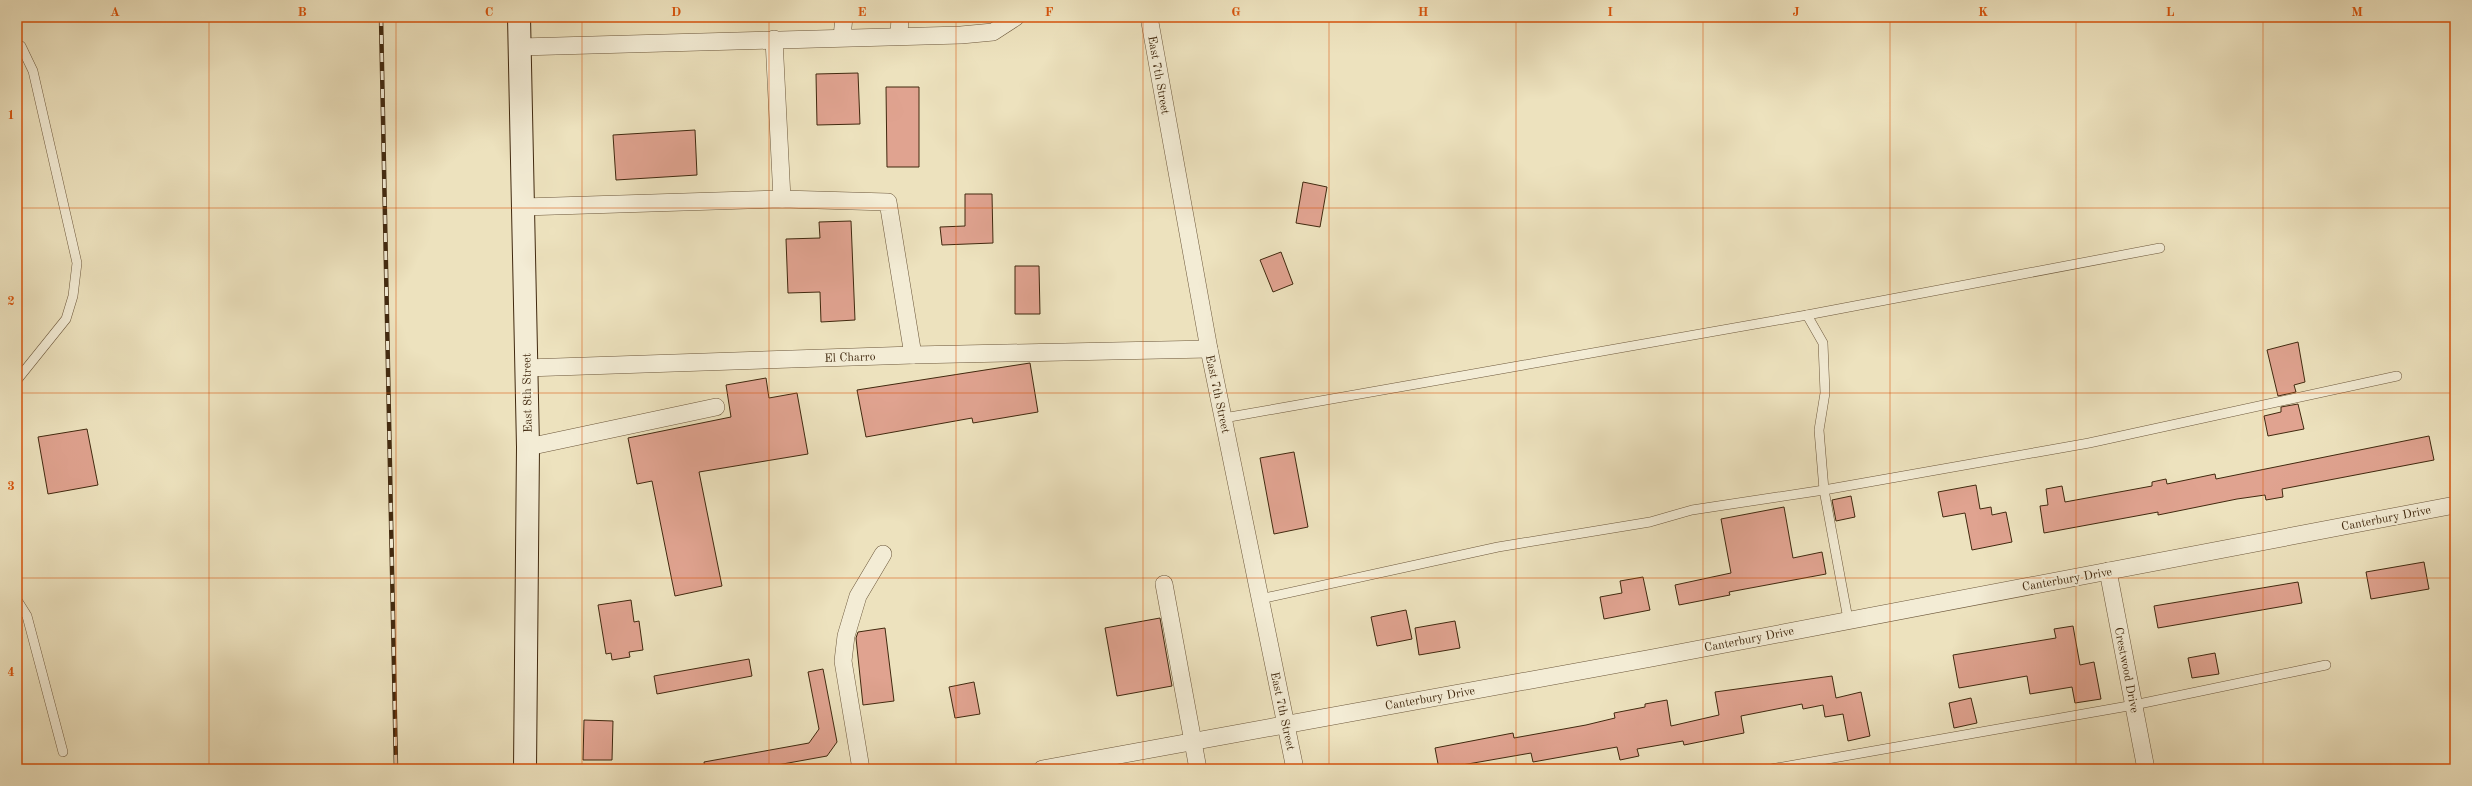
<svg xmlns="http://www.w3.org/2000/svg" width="2472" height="786" viewBox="0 0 2472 786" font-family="'Old Standard TT',serif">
  <rect width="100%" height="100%" fill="#ede2be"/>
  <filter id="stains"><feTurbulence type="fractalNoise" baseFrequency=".005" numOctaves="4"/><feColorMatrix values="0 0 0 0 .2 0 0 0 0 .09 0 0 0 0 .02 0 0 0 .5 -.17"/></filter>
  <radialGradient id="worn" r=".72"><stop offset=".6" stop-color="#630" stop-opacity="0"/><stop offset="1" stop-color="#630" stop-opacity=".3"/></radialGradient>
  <!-- building -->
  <g fill="#e0a390" stroke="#41290f">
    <polygon points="858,73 860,124 817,125 816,74"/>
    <polygon points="886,87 919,87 919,167 887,167"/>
    <polygon points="695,130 697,175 616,180 613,135"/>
    <polygon points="1303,182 1327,187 1320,227 1296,223"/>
    <polygon points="965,194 992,194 993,243 942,245 940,227 965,226"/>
    <polygon points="851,221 855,320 821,322 820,292 788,293 786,239 820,238 819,222"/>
    <polygon points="1281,252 1293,284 1273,292 1260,260"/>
    <polygon points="1015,266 1039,266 1040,314 1015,314"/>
    <polygon points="2298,342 2305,382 2294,385 2296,392 2278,396 2267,350"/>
    <polygon points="1030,363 1038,412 973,423 972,418 866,437 857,390"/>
    <polygon points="766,378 769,398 797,393 808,454 699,472 722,586 675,596 652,481 637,484 628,438 731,417 726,385"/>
    <polygon points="2298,404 2304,429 2268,436 2264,416 2281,412 2281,407"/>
    <polygon points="87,429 98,485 48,494 38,437"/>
    <polygon points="2429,436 2434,460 2282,489 2283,497 2266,500 2265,495 2237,499 2158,515 2158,512 2044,533 2040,506 2048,505 2046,489 2062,486 2065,502 2152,486 2152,482 2166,479 2167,484 2215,474 2216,479"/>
    <polygon points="1294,452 1308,527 1274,534 1260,458"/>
    <polygon points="1976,485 1980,509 1991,507 1992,515 2006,512 2012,542 1972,550 1965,513 1943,517 1938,492"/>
    <polygon points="1851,496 1855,517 1836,521 1832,500"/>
    <polygon points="1784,507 1793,558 1822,552 1826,574 1729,592 1730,595 1679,605 1675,585 1731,573 1721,519"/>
    <polygon points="2424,562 2429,589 2371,599 2366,572"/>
    <polygon points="1643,577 1650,610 1604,619 1600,597 1622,593 1620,581"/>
    <polygon points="2298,582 2302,603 2158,628 2154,606"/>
    <polygon points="631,600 634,622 639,621 643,650 629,652 630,657 612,660 611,653 606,654 598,605"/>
    <polygon points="1406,610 1412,639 1377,646 1371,617"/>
    <polygon points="1160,618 1172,686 1117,696 1105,628"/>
    <polygon points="1455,621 1460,648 1419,655 1415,628"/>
    <polygon points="2073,626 2080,665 2094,662 2101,699 2075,703 2072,687 2030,694 2027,676 1959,688 1953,655 2056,638 2054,629"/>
    <polygon points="885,628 894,701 863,705 856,638 858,632"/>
    <polygon points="2215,653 2219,674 2192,678 2188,658"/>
    <polygon points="749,659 752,676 657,694 654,676"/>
    <polygon points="823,669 837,742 827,756 755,769 705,769 704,762 809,743 819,729 808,672"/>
    <polygon points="1832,676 1836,698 1861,692 1870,736 1848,741 1843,714 1825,717 1823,705 1803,709 1802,704 1741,716 1744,733 1684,745 1683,741 1637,749 1639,756 1620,760 1617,747 1533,762 1531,753 1439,769 1435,748 1513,733 1514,738 1586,725 1615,718 1614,713 1645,707 1645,704 1667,700 1671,726 1719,715 1715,692"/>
    <polygon points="974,682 980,714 955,718 949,687"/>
    <polygon points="1971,698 1977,723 1954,728 1949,703"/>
    <polygon points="584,720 613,721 612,760 583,760"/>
  </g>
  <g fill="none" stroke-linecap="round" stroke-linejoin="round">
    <!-- lane casing -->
    <g stroke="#6c573b" stroke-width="10">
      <g id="lane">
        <polyline points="17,44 21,46 33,71 77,263 73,296 66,319 17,380"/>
        <polyline points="1807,315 2160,248"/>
        <polyline points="1224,418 1807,315 1823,343 1825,393 1819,430 1824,490 1848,619"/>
        <polyline points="1260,599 1498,547 1650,522 1692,510 1824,490 2089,443 2397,376"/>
        <polyline points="17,600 27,616 63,752"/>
        <polyline points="1771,769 2134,705 2326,665"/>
      </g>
    </g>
    <!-- street casing -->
    <g stroke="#6c573b" stroke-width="18">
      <g id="street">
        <polyline points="1149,17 1209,349 1295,769"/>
        <polyline points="899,35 900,17"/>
        <polyline points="842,37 844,17"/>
        <polyline points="774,39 782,199"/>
        <polyline points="520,47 961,35 993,32 1016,17"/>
        <polyline points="523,207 782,199 888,202 913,355"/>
        <polyline points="526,368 913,355 1209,349"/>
        <polyline points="528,447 716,407"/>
        <polyline points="2108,571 2146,769"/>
        <polyline points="1164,584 1198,769"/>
        <polyline points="861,769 843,661 846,636 858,596 883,554"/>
        <polyline points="1042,769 1652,658 2455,505"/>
      </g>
    </g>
    <!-- secondary casing -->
    <g stroke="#41290f" stroke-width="24">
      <polyline id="secondary" points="519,17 528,447 525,769"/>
    </g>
    <!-- lane -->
    <use href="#lane" stroke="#f3ecd5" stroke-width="9"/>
    <!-- street -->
    <use href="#street" stroke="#f3ecd5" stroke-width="17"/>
    <!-- secondary -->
    <use href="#secondary" stroke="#f3ecd5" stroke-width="22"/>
    <!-- rail casing -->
    <g stroke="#41290f" stroke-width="4.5">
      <polyline id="rail" points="381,17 396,769"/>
    </g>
    <!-- rail -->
    <use href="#rail" stroke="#f3ecd5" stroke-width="3" stroke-dasharray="9" stroke-linecap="butt"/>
  </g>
  <!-- grid -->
  <path fill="none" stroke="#d7540c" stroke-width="1" stroke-opacity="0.55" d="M209,17V769M396,17V769M582,17V769M769,17V769M956,17V769M1143,17V769M1329,17V769M1516,17V769M1703,17V769M1890,17V769M2076,17V769M2263,17V769M17,208H2455M17,393H2455M17,578H2455"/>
  <g text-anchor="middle" stroke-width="4" stroke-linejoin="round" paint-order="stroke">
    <!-- street labels -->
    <g font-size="12" fill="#41290f" stroke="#f3ecd5">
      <text transform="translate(1159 75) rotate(80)" y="4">East 7th Street</text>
      <text transform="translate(850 357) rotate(-2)" y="4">El Charro</text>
      <text transform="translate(527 393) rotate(-91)" y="4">East 8th Street</text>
      <text transform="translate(1218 394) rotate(78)" y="4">East 7th Street</text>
      <text transform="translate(2386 518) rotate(-11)" y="4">Canterbury Drive</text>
      <text transform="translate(2067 579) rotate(-10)" y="4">Canterbury Drive</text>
      <text transform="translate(1749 639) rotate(-11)" y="4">Canterbury Drive</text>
      <text transform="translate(2127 670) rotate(79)" y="4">Crestwood Drive</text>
      <text transform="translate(1430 698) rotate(-10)" y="4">Canterbury Drive</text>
      <text transform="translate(1283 711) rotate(78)" y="4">East 7th Street</text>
    </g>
  </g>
  <!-- margin -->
  <rect width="2472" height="786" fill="none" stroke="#ede2be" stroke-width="44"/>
  <rect x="22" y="22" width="2428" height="742" fill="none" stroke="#d7540c" stroke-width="1.5"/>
  <g font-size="13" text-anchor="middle" font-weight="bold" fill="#d7540c">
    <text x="115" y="16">A</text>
    <text x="302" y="16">B</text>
    <text x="489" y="16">C</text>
    <text x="676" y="16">D</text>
    <text x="862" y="16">E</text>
    <text x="1049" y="16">F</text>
    <text x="1236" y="16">G</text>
    <text x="1423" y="16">H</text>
    <text x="1610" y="16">I</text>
    <text x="1796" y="16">J</text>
    <text x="1983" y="16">K</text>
    <text x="2170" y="16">L</text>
    <text x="2357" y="16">M</text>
    <text x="11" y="119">1</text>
    <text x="11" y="305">2</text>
    <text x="11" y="490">3</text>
    <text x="11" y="676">4</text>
  </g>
  <rect width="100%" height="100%" filter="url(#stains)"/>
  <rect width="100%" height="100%" fill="url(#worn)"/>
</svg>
